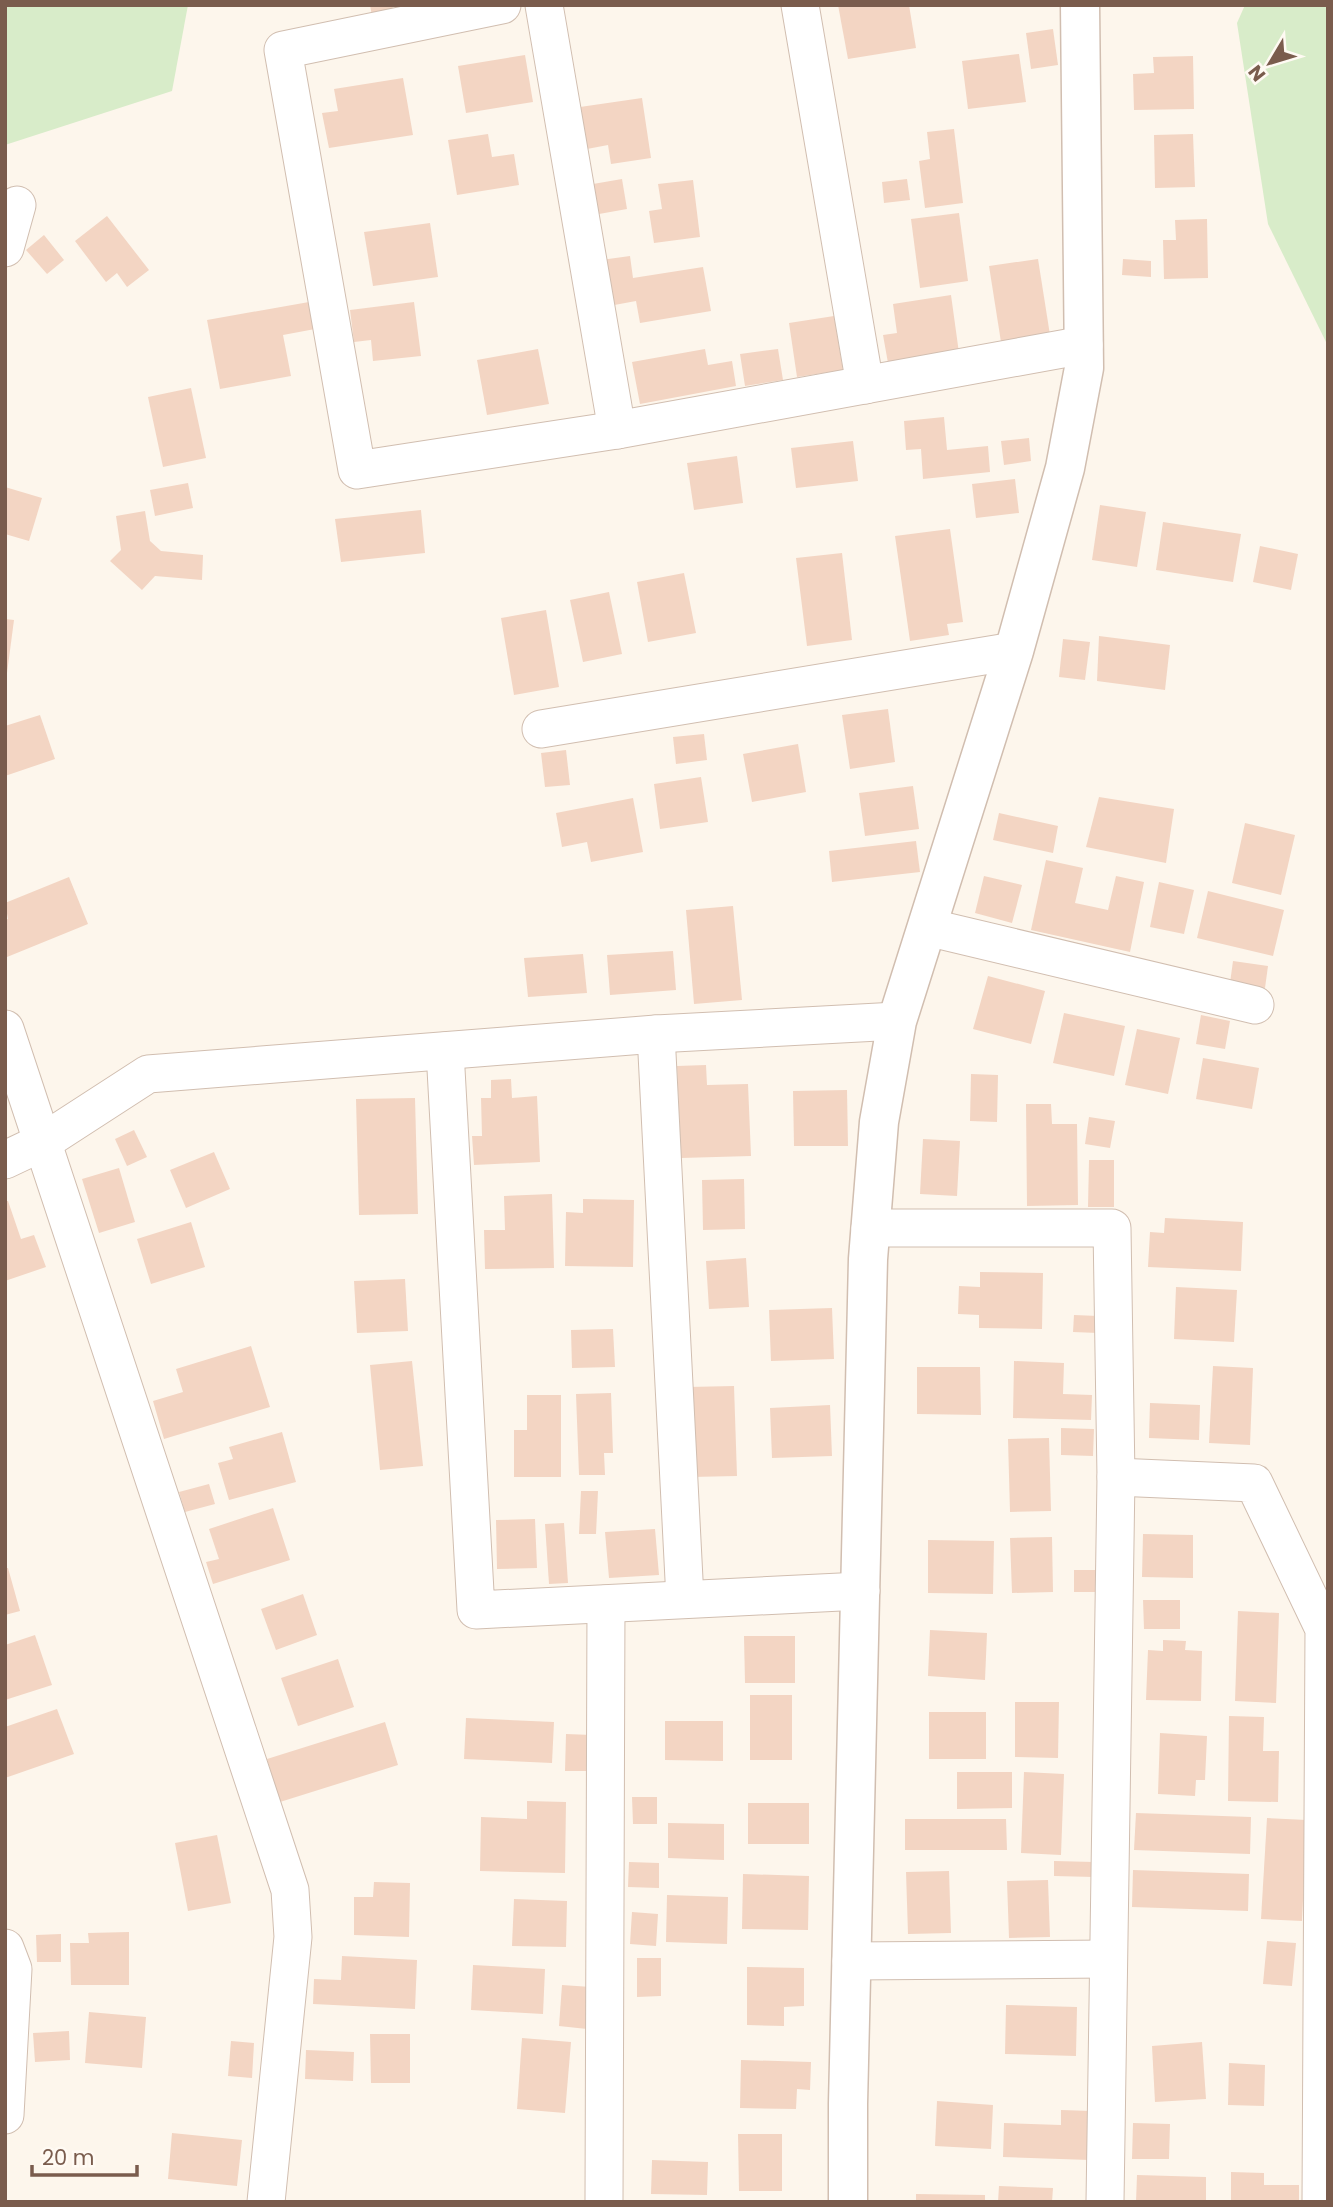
<svg xmlns="http://www.w3.org/2000/svg" width="1333" height="2207" viewBox="0 0 1333 2207" font-family="Poppins,sans-serif">
  <rect width="100%" height="100%" fill="#fdf6ec"/>
  <!-- green -->
  <g fill="#d8ecc9">
    <polygon points="5,5 188,5 172,91 5,145"/>
    <polygon points="1245,5 1328,5 1328,346 1268,224 1237,23"/>
  </g>
  <!-- building -->
  <g fill="#f3d5c3">
    <polygon points="370,5 392,5 394,13 372,16"/>
    <polygon points="838,5 909,5 916,48 848,59"/>
    <polygon points="1053,29 1058,65 1031,69 1026,33"/>
    <polygon points="1019,54 1026,102 968,109 962,61"/>
    <polygon points="525,55 533,102 466,113 458,66"/>
    <polygon points="1193,56 1194,109 1134,110 1133,74 1154,73 1153,57"/>
    <polygon points="403,78 413,135 329,148 322,113 338,111 334,89"/>
    <polygon points="642,98 651,158 611,164 608,145 587,149 580,107"/>
    <polygon points="954,129 963,203 925,208 919,161 930,159 927,132"/>
    <polygon points="488,134 492,157 514,154 519,185 457,195 448,140"/>
    <polygon points="1193,134 1195,187 1155,188 1154,135"/>
    <polygon points="622,179 627,209 599,214 593,184"/>
    <polygon points="907,179 910,200 884,203 882,182"/>
    <polygon points="693,180 700,237 654,243 649,211 662,209 658,184"/>
    <polygon points="959,213 968,281 920,288 911,219"/>
    <polygon points="107,216 149,270 127,287 117,273 106,282 75,241"/>
    <polygon points="1207,219 1208,278 1164,279 1163,240 1176,240 1175,220"/>
    <polygon points="430,223 438,277 373,286 364,232"/>
    <polygon points="44,235 64,260 47,274 26,250"/>
    <polygon points="630,256 633,278 703,267 711,311 640,323 636,301 609,306 601,260"/>
    <polygon points="1038,259 1050,335 1001,342 989,266"/>
    <polygon points="1123,259 1151,261 1151,277 1122,275"/>
    <polygon points="951,295 959,353 888,363 883,335 897,333 893,304"/>
    <polygon points="309,302 315,329 283,335 291,376 220,389 207,320"/>
    <polygon points="414,302 421,356 373,361 371,340 354,342 350,310"/>
    <polygon points="834,316 843,370 797,377 789,323"/>
    <polygon points="538,349 549,404 487,415 477,360"/>
    <polygon points="705,349 708,365 732,361 736,386 640,404 632,362"/>
    <polygon points="778,349 783,380 745,386 740,354"/>
    <polygon points="191,388 206,458 163,467 148,397"/>
    <polygon points="944,417 947,450 988,446 990,472 923,479 921,449 906,450 904,421"/>
    <polygon points="1029,438 1031,461 1004,465 1001,441"/>
    <polygon points="853,441 858,481 796,488 791,448"/>
    <polygon points="737,456 743,503 694,510 687,463"/>
    <polygon points="1015,479 1019,513 976,518 972,484"/>
    <polygon points="188,483 193,508 155,516 150,490"/>
    <polygon points="5,487 42,498 29,541 5,534"/>
    <polygon points="1100,505 1146,512 1137,567 1092,560"/>
    <polygon points="421,510 425,553 341,562 335,519"/>
    <polygon points="145,511 150,541 161,551 203,555 202,580 155,576 142,590 110,561 121,550 116,516"/>
    <polygon points="1163,522 1241,534 1233,582 1156,570"/>
    <polygon points="950,529 963,622 947,624 949,635 910,641 895,536"/>
    <polygon points="1260,546 1298,554 1291,590 1253,582"/>
    <polygon points="842,553 852,640 807,646 796,558"/>
    <polygon points="684,573 696,633 648,642 637,582"/>
    <polygon points="609,592 622,654 583,662 570,600"/>
    <polygon points="546,610 559,687 514,695 501,618"/>
    <polygon points="5,619 14,620 7,673 5,673"/>
    <polygon points="1099,636 1170,645 1165,690 1097,681"/>
    <polygon points="1063,639 1090,642 1085,680 1059,677"/>
    <polygon points="888,709 895,762 850,769 842,715"/>
    <polygon points="40,715 55,759 5,776 5,726"/>
    <polygon points="704,734 707,760 676,764 673,737"/>
    <polygon points="798,744 806,792 752,802 743,754"/>
    <polygon points="566,750 570,785 545,787 541,753"/>
    <polygon points="701,777 708,822 660,829 654,784"/>
    <polygon points="913,786 919,829 865,836 859,793"/>
    <polygon points="1099,797 1174,809 1166,863 1086,847"/>
    <polygon points="633,798 643,852 591,862 587,842 562,847 556,813"/>
    <polygon points="999,813 1058,826 1053,853 993,840"/>
    <polygon points="1245,823 1295,835 1281,895 1232,883"/>
    <polygon points="916,841 920,872 832,882 829,851"/>
    <polygon points="1046,860 1083,868 1075,903 1108,910 1116,876 1144,882 1130,952 1031,930"/>
    <polygon points="984,876 1022,885 1012,923 975,913"/>
    <polygon points="69,877 88,924 7,957 5,952 5,920 8,919 5,903"/>
    <polygon points="1159,882 1194,890 1184,934 1150,927"/>
    <polygon points="1208,891 1284,910 1273,956 1197,938"/>
    <polygon points="733,906 742,1000 694,1004 686,910"/>
    <polygon points="673,951 676,990 610,995 607,955"/>
    <polygon points="583,954 587,993 528,997 524,958"/>
    <polygon points="1233,961 1268,966 1265,988 1230,983"/>
    <polygon points="988,976 1045,991 1031,1044 973,1029"/>
    <polygon points="1064,1013 1125,1026 1114,1076 1053,1063"/>
    <polygon points="1201,1015 1230,1021 1225,1049 1196,1044"/>
    <polygon points="1137,1029 1180,1038 1168,1094 1125,1085"/>
    <polygon points="1203,1058 1259,1068 1252,1109 1196,1099"/>
    <polygon points="706,1065 707,1085 748,1084 751,1156 681,1158 677,1066"/>
    <polygon points="971,1074 998,1075 997,1122 970,1121"/>
    <polygon points="511,1079 512,1098 537,1096 540,1162 474,1165 472,1136 482,1136 481,1098 491,1098 491,1080"/>
    <polygon points="847,1090 848,1146 794,1146 793,1091"/>
    <polygon points="415,1098 418,1214 359,1215 356,1099"/>
    <polygon points="1026,1104 1051,1104 1052,1124 1077,1124 1078,1205 1027,1206"/>
    <polygon points="1089,1117 1115,1121 1110,1148 1085,1144"/>
    <polygon points="134,1130 147,1157 127,1166 115,1139"/>
    <polygon points="923,1139 960,1141 957,1196 920,1194"/>
    <polygon points="214,1152 230,1189 186,1208 170,1170"/>
    <polygon points="1089,1160 1114,1160 1114,1207 1088,1207"/>
    <polygon points="119,1168 135,1222 99,1233 82,1179"/>
    <polygon points="744,1179 745,1229 703,1230 702,1180"/>
    <polygon points="552,1194 554,1268 485,1269 484,1230 505,1230 504,1196"/>
    <polygon points="583,1199 634,1200 633,1267 565,1266 566,1212 583,1213"/>
    <polygon points="5,1201 8,1201 21,1239 34,1235 46,1267 5,1281"/>
    <polygon points="1165,1218 1243,1222 1241,1271 1148,1267 1150,1232 1164,1233"/>
    <polygon points="191,1222 205,1267 151,1284 137,1239"/>
    <polygon points="746,1258 749,1307 709,1309 706,1261"/>
    <polygon points="980,1272 1043,1273 1042,1329 979,1328 979,1315 958,1314 959,1286 980,1287"/>
    <polygon points="405,1279 408,1331 357,1333 354,1281"/>
    <polygon points="1176,1287 1237,1290 1234,1342 1174,1339"/>
    <polygon points="832,1308 834,1359 771,1361 769,1310"/>
    <polygon points="1074,1315 1098,1316 1098,1333 1073,1332"/>
    <polygon points="613,1329 615,1367 572,1368 571,1330"/>
    <polygon points="251,1346 270,1407 164,1439 153,1401 183,1392 176,1369"/>
    <polygon points="412,1361 423,1466 380,1470 370,1365"/>
    <polygon points="1014,1361 1064,1363 1063,1394 1092,1395 1091,1420 1013,1418"/>
    <polygon points="1213,1366 1253,1368 1250,1445 1209,1443"/>
    <polygon points="917,1367 980,1367 981,1415 917,1414"/>
    <polygon points="734,1386 737,1476 691,1477 688,1387"/>
    <polygon points="611,1393 613,1453 604,1453 605,1475 579,1475 576,1394"/>
    <polygon points="527,1395 561,1395 561,1477 514,1477 514,1430 527,1430"/>
    <polygon points="1150,1403 1200,1405 1199,1440 1149,1438"/>
    <polygon points="830,1405 832,1456 772,1458 770,1408"/>
    <polygon points="1061,1428 1094,1429 1093,1456 1061,1455"/>
    <polygon points="282,1432 296,1482 229,1500 218,1463 233,1459 229,1447"/>
    <polygon points="1049,1438 1051,1511 1010,1512 1008,1439"/>
    <polygon points="209,1484 215,1504 185,1512 179,1492"/>
    <polygon points="581,1491 598,1491 596,1534 579,1534"/>
    <polygon points="273,1508 290,1560 213,1584 206,1562 219,1559 209,1529"/>
    <polygon points="535,1519 537,1568 497,1569 496,1520"/>
    <polygon points="564,1523 568,1583 549,1584 545,1524"/>
    <polygon points="655,1529 659,1575 609,1578 605,1532"/>
    <polygon points="1143,1534 1193,1535 1193,1578 1142,1577"/>
    <polygon points="1052,1537 1053,1592 1012,1593 1010,1538"/>
    <polygon points="928,1540 994,1541 993,1594 928,1593"/>
    <polygon points="5,1568 8,1568 20,1611 5,1615"/>
    <rect x="1074" y="1570" width="27" height="22"/>
    <polygon points="303,1594 317,1635 276,1650 261,1609"/>
    <polygon points="1143,1600 1180,1600 1180,1629 1144,1629"/>
    <polygon points="1238,1611 1279,1613 1276,1703 1235,1701"/>
    <polygon points="930,1630 987,1633 985,1680 928,1676"/>
    <polygon points="35,1635 52,1685 5,1700 5,1645"/>
    <polygon points="744,1636 795,1636 795,1683 745,1683"/>
    <polygon points="1163,1640 1186,1641 1185,1650 1202,1651 1201,1701 1146,1700 1148,1650 1163,1651"/>
    <polygon points="338,1659 354,1707 298,1726 281,1678"/>
    <rect x="750" y="1695" width="42" height="65"/>
    <polygon points="1015,1702 1059,1702 1058,1758 1015,1757"/>
    <polygon points="57,1709 74,1754 5,1778 5,1727"/>
    <rect x="929" y="1712" width="57" height="47"/>
    <polygon points="1229,1716 1264,1717 1263,1751 1279,1751 1278,1802 1228,1801"/>
    <polygon points="466,1718 554,1722 552,1763 464,1759"/>
    <polygon points="665,1721 723,1721 723,1761 665,1760"/>
    <polygon points="385,1722 398,1765 280,1802 267,1759"/>
    <polygon points="1160,1733 1207,1736 1205,1780 1196,1780 1195,1796 1158,1794"/>
    <polygon points="566,1734 592,1735 592,1771 565,1771"/>
    <polygon points="957,1772 1012,1772 1012,1808 957,1809"/>
    <polygon points="1024,1772 1064,1774 1061,1855 1021,1853"/>
    <polygon points="632,1797 657,1797 657,1824 633,1824"/>
    <polygon points="527,1801 566,1802 565,1873 480,1871 481,1817 527,1819"/>
    <rect x="748" y="1803" width="61" height="41"/>
    <polygon points="1136,1813 1251,1817 1250,1854 1134,1850"/>
    <polygon points="1267,1818 1307,1820 1302,1921 1261,1919"/>
    <polygon points="905,1819 1006,1819 1007,1850 905,1850"/>
    <polygon points="668,1823 724,1824 724,1860 668,1858"/>
    <polygon points="217,1835 231,1903 188,1911 175,1843"/>
    <polygon points="1054,1861 1094,1862 1094,1877 1054,1876"/>
    <polygon points="629,1862 659,1863 659,1888 628,1887"/>
    <polygon points="1133,1870 1249,1874 1248,1911 1132,1907"/>
    <polygon points="949,1871 951,1933 908,1934 906,1872"/>
    <polygon points="743,1874 809,1876 808,1930 742,1929"/>
    <polygon points="1048,1880 1050,1937 1009,1938 1007,1881"/>
    <polygon points="374,1882 410,1883 409,1937 354,1935 354,1897 373,1897"/>
    <polygon points="667,1895 728,1897 727,1944 666,1942"/>
    <polygon points="514,1899 567,1901 566,1947 512,1946"/>
    <polygon points="632,1912 658,1914 656,1946 630,1944"/>
    <polygon points="129,1932 129,1985 71,1985 70,1943 89,1943 88,1933"/>
    <polygon points="61,1934 61,1962 37,1962 36,1935"/>
    <polygon points="1267,1941 1296,1943 1292,1986 1263,1984"/>
    <polygon points="342,1956 417,1960 415,2009 313,2004 314,1979 341,1980"/>
    <polygon points="637,1958 661,1958 661,1996 637,1997"/>
    <polygon points="473,1965 545,1969 543,2014 471,2010"/>
    <polygon points="747,1967 804,1968 804,2006 784,2007 784,2026 747,2025"/>
    <polygon points="562,1985 591,1987 587,2029 559,2026"/>
    <polygon points="1006,2005 1077,2007 1076,2056 1005,2054"/>
    <polygon points="89,2012 146,2017 142,2068 85,2063"/>
    <polygon points="69,2031 70,2060 35,2062 33,2033"/>
    <polygon points="370,2034 410,2034 410,2083 371,2083"/>
    <polygon points="522,2038 571,2042 565,2113 517,2109"/>
    <polygon points="231,2041 254,2043 252,2078 228,2076"/>
    <polygon points="1202,2042 1206,2099 1155,2102 1152,2046"/>
    <polygon points="306,2050 354,2052 353,2081 305,2079"/>
    <polygon points="741,2060 811,2062 810,2090 797,2089 796,2109 740,2108"/>
    <polygon points="1229,2063 1265,2065 1264,2106 1228,2105"/>
    <polygon points="937,2101 993,2105 991,2149 935,2146"/>
    <polygon points="1061,2110 1092,2111 1090,2160 1003,2157 1004,2123 1061,2125"/>
    <polygon points="1133,2123 1170,2124 1169,2159 1132,2159"/>
    <polygon points="172,2133 242,2140 237,2186 168,2179"/>
    <polygon points="738,2134 782,2134 782,2191 739,2191"/>
    <polygon points="652,2160 708,2162 707,2195 651,2194"/>
    <polygon points="1231,2172 1264,2173 1264,2185 1299,2185 1299,2202 1231,2202"/>
    <polygon points="1137,2175 1206,2177 1206,2202 1136,2202"/>
    <polygon points="999,2186 1053,2188 1052,2202 998,2202"/>
    <polygon points="916,2194 985,2195 985,2202 916,2202"/>
  </g>
  <g fill="none" stroke-linecap="round" stroke-linejoin="round">
    <!-- minor casing -->
    <g stroke="#d1beb0" stroke-width="39">
      <g id="minor">
        <polyline points="502,5 283,50 357,470 617,430 1084,345"/>
        <polyline points="544,5 617,430"/>
        <polyline points="800,5 865,385"/>
        <polyline points="5,248 17,205"/>
        <polyline points="541,729 1014,651"/>
        <polyline points="927,927 1255,1005"/>
        <polyline points="5,1029 290,1890 293,1937 266,2202"/>
        <polyline points="656,1034 685,1599"/>
        <polyline points="445,1051 476,1610 861,1591"/>
        <polyline points="5,1160 43,1142 148,1074 656,1034 897,1021"/>
        <polyline points="870,1228 1112,1228 1116,1477 1105,2202"/>
        <polyline points="1116,1477 1254,1483 1324,1629 1321,2202"/>
        <polyline points="5,1948 13,1969 5,2115"/>
        <polyline points="851,1961 1108,1959"/>
        <polyline points="604,2202 606,1604"/>
      </g>
    </g>
    <!-- tertiary casing -->
    <g stroke="#d1beb0" stroke-width="41">
      <polyline id="tertiary" points="848,2202 848,2104 868,1259 879,1122 897,1021 1014,651 1065,468 1084,368 1080,5"/>
    </g>
    <!-- minor -->
    <use href="#minor" stroke="#fff" stroke-width="37"/>
    <!-- tertiary -->
    <use href="#tertiary" stroke="#fff" stroke-width="38"/>
  </g>
  <!-- border -->
  <rect width="1333" height="2207" fill="none" stroke="#7a5c4d" stroke-width="14"/>
  <!-- north arrow -->
  <g transform="translate(1270 63) rotate(232)" stroke="#fffaf3" stroke-width="5" paint-order="stroke">
  <path d="M0-5L12 26L0 18L-12 26Z" fill="#7a5c4d"/>
  <text y="-10" font-size="19" font-weight="bold" text-anchor="middle" fill="#7a5c4d">N</text>
  </g>
  <!-- scale -->
  <path d="M32 2165v10h105v-10" fill="none" stroke="#7a5c4d" stroke-width="3.5"/>
  <text x="42" y="2165" font-size="21" fill="#7a5c4d" stroke="#fffaf3" stroke-width="5" paint-order="stroke">20 m</text>
</svg>
